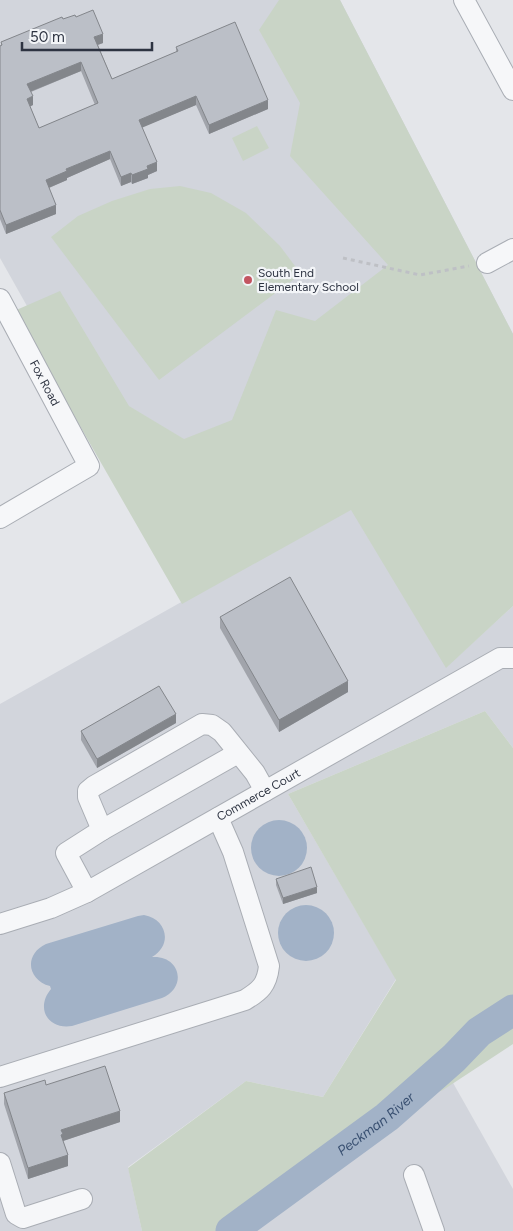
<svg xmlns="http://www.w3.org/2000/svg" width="513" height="1231" viewBox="0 0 513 1231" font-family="Figtree,sans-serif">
  <rect width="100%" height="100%" fill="#e4e6ea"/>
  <!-- built -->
  <g fill="#d2d5dc">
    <polygon points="0,0 340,0 513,334 174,567 0,258"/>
    <polygon points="361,501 455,659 513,606 513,748 485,711 288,794 396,979 323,1097 246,1081 128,1167 142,1231 0,1231 0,704"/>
    <polygon points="452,1081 513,1189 513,1231 243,1231 426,1093"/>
  </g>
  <!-- green -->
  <g fill="#c9d4c6">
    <polygon points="279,0 340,0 513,334 513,606 446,668 351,510 182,604 14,311 60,291 129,406 184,439 232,420 276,310 315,321 388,265 290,156 300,103 259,30"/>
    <polygon points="257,126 269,148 243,161 232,138"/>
    <polygon points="180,186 211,193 246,213 280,246 301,274 159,380 51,237 78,216 112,201 150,189"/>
    <polygon points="485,711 513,748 513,1044 443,1090 417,1101 244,1231 142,1231 128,1168 246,1081 323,1097 396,980 288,794"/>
  </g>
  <!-- water -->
  <g fill="#a2b2c7">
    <circle cx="279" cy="848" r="28"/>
    <circle cx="306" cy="933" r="28"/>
    <path d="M144,915C167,919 173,945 152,957C180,955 188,987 162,998L72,1026C48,1030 35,1008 51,989L50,986C28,980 23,955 46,944L138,916Z"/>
  </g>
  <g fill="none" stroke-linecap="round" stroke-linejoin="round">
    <!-- river -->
    <path stroke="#a2b2c7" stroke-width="31" id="s1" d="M231,1231L387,1117L454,1058L479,1032L513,1010"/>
    <!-- minor casing -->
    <g stroke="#a9adb4" stroke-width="22">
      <g id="minor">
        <polyline points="464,0 513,90"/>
        <polyline points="487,263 513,249"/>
        <path id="s2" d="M0,299L89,466L0,518"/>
        <polyline points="102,830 238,753"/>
        <polyline points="87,892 66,853 102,830 88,797 88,791 94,786 202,724 212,725 222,732 255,773 265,791"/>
        <path id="s3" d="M0,924L51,908L87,892L500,658H513"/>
        <path d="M0,1077L245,1000C260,991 267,985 269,966L233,852L218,818"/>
        <polyline points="0,1163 16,1214 23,1218 82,1199"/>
        <polyline points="414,1175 434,1231"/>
      </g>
    </g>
    <!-- path -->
    <polyline stroke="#bec0c5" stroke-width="3" stroke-dasharray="4 4" stroke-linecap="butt" points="343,258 420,275 469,266"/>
    <!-- minor -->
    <use href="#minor" stroke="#f6f7f9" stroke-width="20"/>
  </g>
  <!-- wall -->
  <g fill="#a1a4ab" fill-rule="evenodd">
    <path d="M76,17L103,43L98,45L112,79L176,52V47L268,109L209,134L196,105L142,127L157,171L148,175V178L132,184L131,182L121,186L110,159L67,178V180L49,188L56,214L6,234L0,219V46L1,45V42L63,19ZM81,71L95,105L39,128L30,106L33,105L31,92Z"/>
    <polygon points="220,617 348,692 279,732 220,628"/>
    <polygon points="176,723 97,768 81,740 81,731"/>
    <polygon points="276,879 317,893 283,904 276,885"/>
    <polygon points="46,1085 120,1122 63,1141 68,1166 28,1179 4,1104 4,1093"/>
  </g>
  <!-- shaded-wall -->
  <g fill="#83868b">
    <polygon points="103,34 103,43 94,46 94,37"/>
    <polygon points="81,62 81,71 27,93 27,84"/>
    <polygon points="33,96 33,105 27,108 27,99"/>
    <polygon points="196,96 196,105 139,129 139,120"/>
    <polygon points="268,100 268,109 209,134 209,125"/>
    <polygon points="110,151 110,159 67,178 67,180 46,189 46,180 66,169"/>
    <polygon points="157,162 157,171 148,175 148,178 132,184 132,175 147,166"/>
    <polygon points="131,173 131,182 121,186 121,177"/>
    <polygon points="56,205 56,214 6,234 6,225"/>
    <polygon points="348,681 348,692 279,732 279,720"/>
    <polygon points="176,714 176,723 97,768 97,759"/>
    <polygon points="317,887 317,893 283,904 283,898"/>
    <polygon points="120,1111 120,1122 63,1141 61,1146 61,1130"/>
    <polygon points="68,1155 68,1166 28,1179 28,1168"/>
  </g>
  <!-- building -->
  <g fill="#bbbfc7" stroke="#83868b" fill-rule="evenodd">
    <path d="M93,10L103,34L94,37L112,79L178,51L176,47L235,22L268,100L209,125L196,96L139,120L157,162L147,166L148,169L132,175L131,173L121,177L110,151L66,169L67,171L46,180L56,205L6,225L0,210V46L2,45L1,42L62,17L63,19L75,15L76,17ZM81,62L98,103L39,128L27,99L33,96L27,84Z"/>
    <polygon points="290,577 348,681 279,720 220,617"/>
    <polygon points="159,686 176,714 97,759 81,731"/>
    <polygon points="311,867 317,887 283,898 276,879"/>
    <polygon points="105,1066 120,1111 61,1130 63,1134 61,1135 68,1155 28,1168 4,1093 45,1080 46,1085"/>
  </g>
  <!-- markers -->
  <circle fill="#c35561" stroke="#f3f5f8" stroke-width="2" cx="248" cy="280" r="5"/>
  <g text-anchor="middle" stroke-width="4.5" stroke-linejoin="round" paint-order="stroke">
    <!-- poi labels -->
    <g font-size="12" fill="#2d3341" stroke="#f3f5f8" text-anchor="start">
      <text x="258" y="277">South End<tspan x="258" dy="14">Elementary School</tspan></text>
    </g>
    <!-- street labels -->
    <g font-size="12" fill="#2d3341" stroke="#f3f5f8">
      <text dy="4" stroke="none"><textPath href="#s2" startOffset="95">Fox Road</textPath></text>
      <text dy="4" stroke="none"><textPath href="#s3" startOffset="290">Commerce Court</textPath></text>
    </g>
    <!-- water labels -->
    <g font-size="14" font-style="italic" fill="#3a5172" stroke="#f3f5f8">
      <text dy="5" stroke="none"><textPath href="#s1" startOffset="180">Peckman River</textPath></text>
    </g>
  </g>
  <!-- scale -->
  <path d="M22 42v8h130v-8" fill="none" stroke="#2d3341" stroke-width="2.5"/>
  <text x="30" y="42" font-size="15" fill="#2d3341" stroke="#f3f5f8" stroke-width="4" paint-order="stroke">50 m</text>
</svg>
